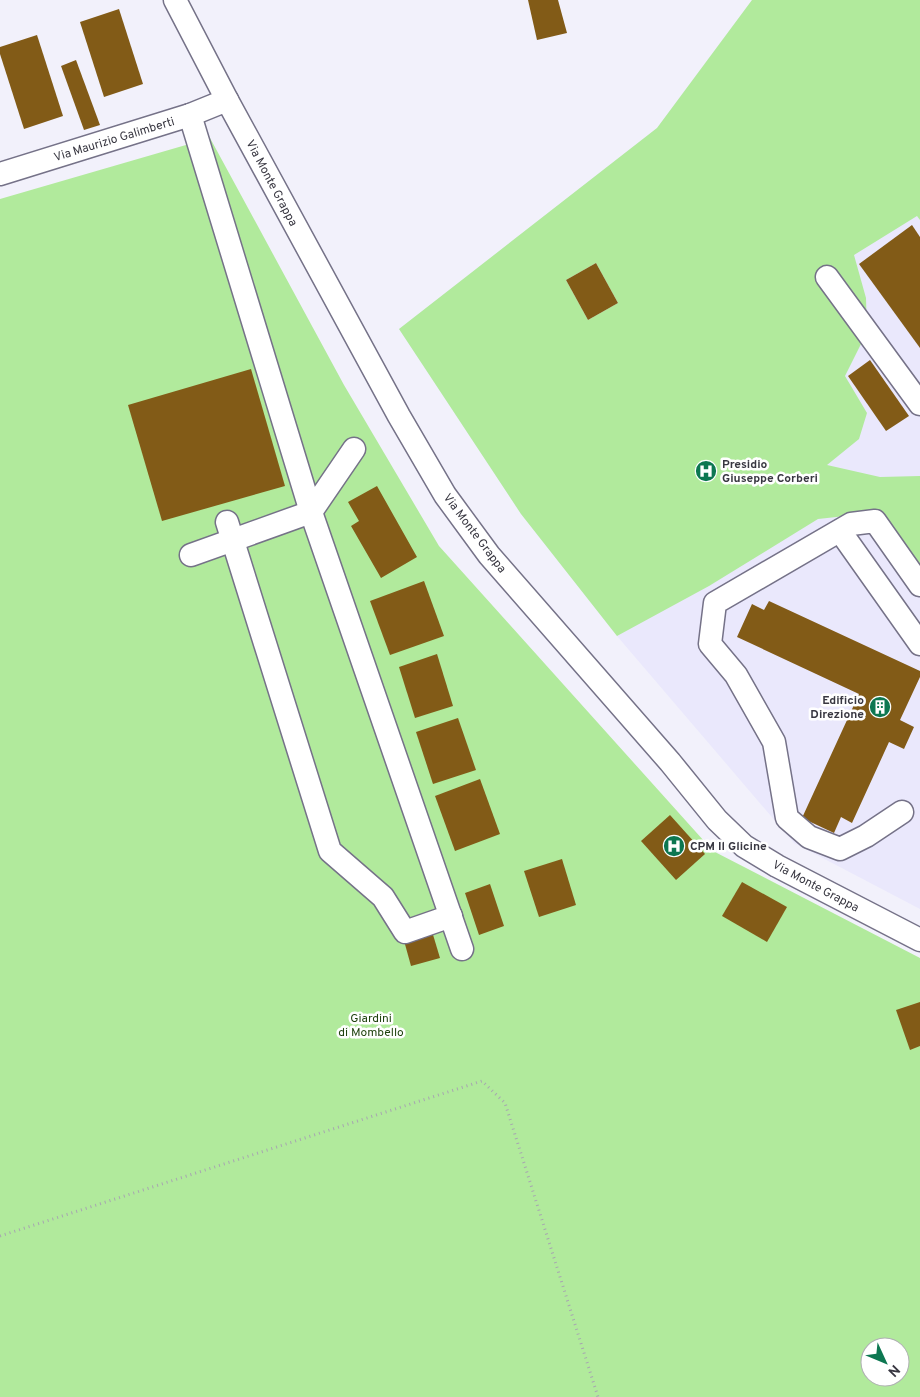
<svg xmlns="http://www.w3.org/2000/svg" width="920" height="1397" viewBox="0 0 920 1397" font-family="Overpass,sans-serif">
  <rect width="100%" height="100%" fill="#f2f1fb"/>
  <!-- built -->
  <polygon fill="#eae8fc" points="752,0 920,0 920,909 794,843 617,636 521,514 399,329 657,128"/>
  <!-- green -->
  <g fill="#b1ea9c" fill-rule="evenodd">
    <path d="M752,0H920V220L917,216L854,255L866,298L867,332L845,376L867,413L859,439L827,465L880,477L920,476V569L882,512L818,519L709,586L617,636L521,514L399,329L657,128ZM596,263L618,303L588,320L566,280Z"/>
    <path d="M210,138L344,385L439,546L713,851L920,958V1397H0V199ZM870,1347H900V1377H870Z"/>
  </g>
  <!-- building -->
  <g fill="#825b17">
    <polygon points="528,0 558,0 567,33 537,40"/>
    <polygon points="119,9 143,84 104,97 80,22"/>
    <polygon points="37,35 63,116 24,129 0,54 0,47"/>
    <polygon points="76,60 100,125 84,130 61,66"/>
    <polygon points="912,225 920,237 920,348 859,264"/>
    <polygon points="596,263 618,303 588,320 566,280"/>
    <polygon points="870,360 909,416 886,431 848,376"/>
    <polygon points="251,369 285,486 162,521 128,405"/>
    <polygon points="377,486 417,557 381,578 351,526 359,521 348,502"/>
    <polygon points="424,581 444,636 390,655 370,601"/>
    <polygon points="769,601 920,671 920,677 900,720 914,727 904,749 889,742 852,823 841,817 834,833 802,818 859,694 737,637 752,604 764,610"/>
    <polygon points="437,654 453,706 415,718 399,667"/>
    <polygon points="458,718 476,770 433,784 416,732"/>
    <polygon points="480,779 500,834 455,851 435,796"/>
    <polygon points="670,815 705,854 676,880 641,841"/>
    <polygon points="562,859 576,905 539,917 524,871"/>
    <polygon points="742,882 787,907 767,942 722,916"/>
    <polygon points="490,884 504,926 479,935 465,893"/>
    <polygon points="431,928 440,958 411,966 403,937"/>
    <polygon points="920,1002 920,1046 910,1050 896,1010"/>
  </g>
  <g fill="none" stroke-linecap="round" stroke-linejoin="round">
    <!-- minor casing -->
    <g stroke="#757288" stroke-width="25">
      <g id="minor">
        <polyline points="175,0 227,100 399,416 445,495 489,555 670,762 717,820 744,846 777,866 920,940"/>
        <polyline points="190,115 311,512 462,949"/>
        <polyline points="0,174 190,115 227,100"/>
        <polyline points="827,277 920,404"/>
        <polyline points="227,522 330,851 383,897 405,932 451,916"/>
        <polyline points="840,531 920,644"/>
        <polyline points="191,555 311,512 354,449"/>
        <polyline points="902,812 866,836 840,849 809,837 787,818 774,742 736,675 710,644 715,603 851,524 875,521 920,585"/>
      </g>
    </g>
    <!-- path -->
    <polyline stroke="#a7a6b0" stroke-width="3" stroke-dasharray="1 4" stroke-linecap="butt" points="0,1236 482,1081 505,1103 598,1397"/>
    <!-- minor -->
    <use href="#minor" stroke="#fff" stroke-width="22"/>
  </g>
  <!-- icons -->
  <defs>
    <g id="hospital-disc" transform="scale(1.125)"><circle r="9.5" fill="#0d7751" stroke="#fff"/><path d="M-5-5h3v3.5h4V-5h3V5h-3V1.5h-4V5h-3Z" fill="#fff"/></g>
    <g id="building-disc" transform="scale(1.125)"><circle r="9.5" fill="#0d7751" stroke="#fff"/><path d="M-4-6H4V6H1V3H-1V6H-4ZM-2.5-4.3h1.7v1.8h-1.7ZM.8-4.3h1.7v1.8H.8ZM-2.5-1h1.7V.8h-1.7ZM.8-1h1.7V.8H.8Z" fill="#fff"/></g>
  </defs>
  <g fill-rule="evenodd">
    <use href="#hospital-disc" x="706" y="471"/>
    <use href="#building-disc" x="880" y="707"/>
    <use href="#hospital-disc" x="674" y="846"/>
  </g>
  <g text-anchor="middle" stroke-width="5" stroke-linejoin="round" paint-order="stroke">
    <!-- street labels -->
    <g font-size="12" fill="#383741" stroke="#fff">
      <text transform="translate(114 139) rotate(-17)" y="4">Via Maurizio Galimberti</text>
      <text transform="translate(272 183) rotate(62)" y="4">Via Monte Grappa</text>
      <text transform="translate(475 533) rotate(53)" y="4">Via Monte Grappa</text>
      <text transform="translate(816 886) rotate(28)" y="4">Via Monte Grappa</text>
    </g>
    <!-- poi labels -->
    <g font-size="12" font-weight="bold" fill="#383741" stroke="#fff" text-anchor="start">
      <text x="722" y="468">Presidio<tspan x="722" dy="14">Giuseppe Corberi</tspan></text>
      <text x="864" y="704" text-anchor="end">Edificio<tspan x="864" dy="14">Direzione</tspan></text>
      <text x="690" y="850">CPM Il Glicine</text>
    </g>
    <!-- park labels -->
    <g font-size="12" fill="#20430f" stroke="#fff">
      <text x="371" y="1022">Giardini<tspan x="371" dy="14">di Mombello</tspan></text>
    </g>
  </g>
  <!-- north arrow -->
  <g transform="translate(885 1362) rotate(134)"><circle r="24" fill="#ffffff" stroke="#afafb3"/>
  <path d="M0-4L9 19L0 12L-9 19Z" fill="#0d7751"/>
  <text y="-8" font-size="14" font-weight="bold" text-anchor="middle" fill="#383741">N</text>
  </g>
</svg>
